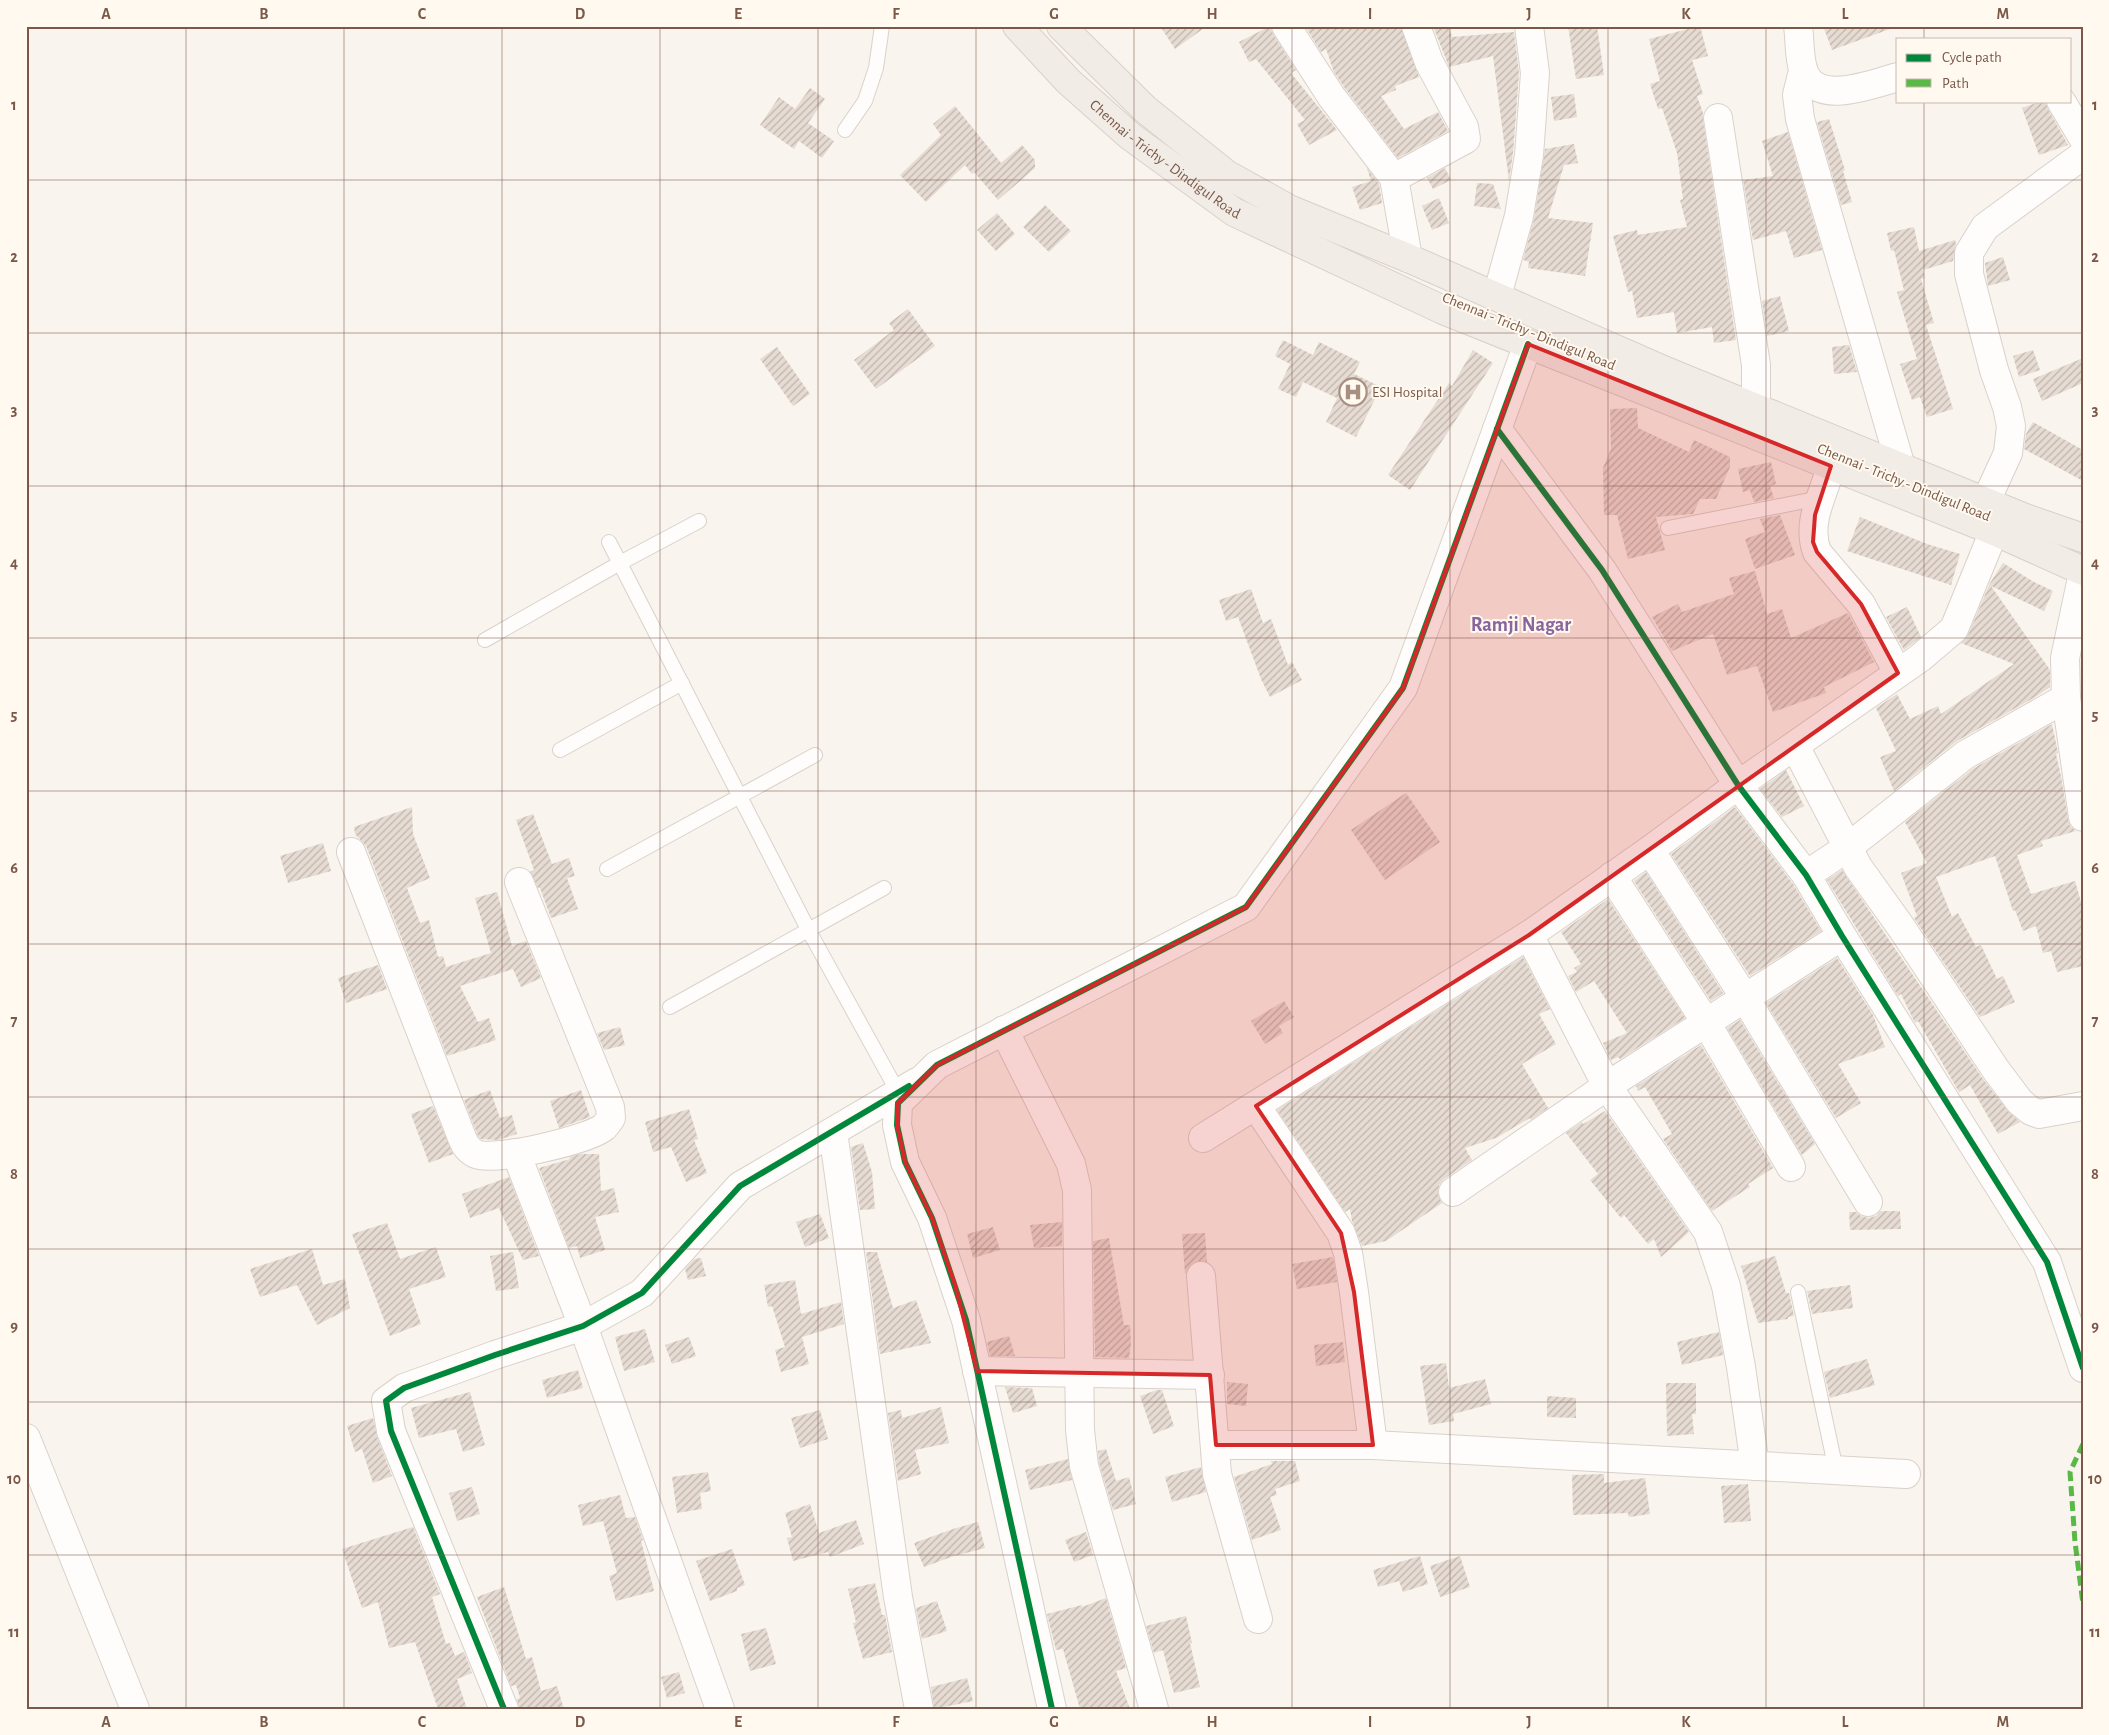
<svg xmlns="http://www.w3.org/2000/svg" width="2109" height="1735" viewBox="0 0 2109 1735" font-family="'Alegreya Sans',sans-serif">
  <defs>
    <pattern id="building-hatch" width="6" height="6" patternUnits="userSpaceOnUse" patternTransform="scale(1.25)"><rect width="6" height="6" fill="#e6dcd3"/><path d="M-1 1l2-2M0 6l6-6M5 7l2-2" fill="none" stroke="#bfb5ad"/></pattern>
  </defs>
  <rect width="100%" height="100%" fill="#f9f4ed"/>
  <!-- building -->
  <g fill="url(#building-hatch)">
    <polygon points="1160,26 1207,26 1175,49"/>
    <polygon points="1270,26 1273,34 1296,70 1291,73 1337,130 1309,145 1297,124 1305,120 1256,59 1249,62 1239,42"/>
    <polygon points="1305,26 1401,26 1419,77 1395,86 1396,90 1381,96 1404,129 1438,112 1448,131 1398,158 1344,87 1334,72 1326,49 1321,52"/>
    <polygon points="1433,26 1449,26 1452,37 1514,32 1519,73 1513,153 1509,181 1493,56 1449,67"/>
    <polygon points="1568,26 1597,26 1604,75 1576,79"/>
    <polygon points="1700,26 1708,56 1692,60 1703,94 1697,96 1703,113 1703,120 1736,340 1714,343 1712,327 1677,333 1674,312 1637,318 1632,291 1628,292 1613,236 1637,230 1638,235 1687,227 1680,200 1683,199 1677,153 1662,108 1658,109 1650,84 1660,81 1649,39"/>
    <polygon points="1823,26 1890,26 1890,29 1832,50"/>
    <polygon points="810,88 825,99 808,123 834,141 822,158 799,141 794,149 760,125 779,97 795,109"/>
    <polygon points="1574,94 1577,117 1554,121 1551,97"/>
    <polygon points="2042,101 2045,101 2048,109 2068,145 2039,155 2022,108"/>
    <polygon points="955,106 1001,163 1022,145 1035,160 1035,168 998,200 974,172 972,174 965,165 926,202 900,175 941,135 933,124"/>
    <polygon points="1829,119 1845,170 1843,171 1852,202 1841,205 1817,122"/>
    <polygon points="1788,132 1822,250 1794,258 1786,231 1753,240 1743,180 1773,176 1762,141"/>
    <polygon points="1574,144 1578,163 1564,165 1548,218 1593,223 1585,276 1528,268 1529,262 1523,260 1534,219 1545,149"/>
    <polygon points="1367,168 1379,184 1382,203 1360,210 1352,187 1371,181"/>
    <polygon points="1445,168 1451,180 1433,189 1427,178"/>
    <polygon points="1477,183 1493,184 1501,209 1474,206"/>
    <polygon points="1439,198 1449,223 1432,230 1422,206"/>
    <polygon points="1045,205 1071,231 1049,252 1023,227"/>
    <polygon points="997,213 1015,234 996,251 977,230"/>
    <polygon points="1914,227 1919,251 1955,240 1956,244 1953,261 1923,270 1925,278 1921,279 1934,323 1926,325 1953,409 1927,417 1920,397 1912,400 1900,364 1917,359 1897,292 1904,290 1894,250 1891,251 1887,233"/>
    <polygon points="2003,257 2010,280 1988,286 1985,263"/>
    <polygon points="1780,296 1789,331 1767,336 1762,301"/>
    <polygon points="908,309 935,346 876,389 854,360 894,330 889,323"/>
    <polygon points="1283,340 1313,355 1319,342 1360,362 1354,374 1381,387 1356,437 1326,422 1337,398 1303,382 1296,397 1278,389 1290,364 1275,356"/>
    <polygon points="1849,345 1857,372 1834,374 1832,347"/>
    <polygon points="777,347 810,394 793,406 760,359"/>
    <polygon points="1473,350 1493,363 1410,490 1388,475 1449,383 1452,386"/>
    <polygon points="2033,350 2040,370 2019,377 2013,356"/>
    <polygon points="2083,358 2083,383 2042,401 2033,379"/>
    <polygon points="1637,408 1638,428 1689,452 1694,440 1730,457 1730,467 1716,499 1700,499 1693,514 1656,517 1665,550 1628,559 1617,515 1604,515 1603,468 1611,449 1610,409"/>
    <polygon points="2033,422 2083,450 2083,481 2024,449 2026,434"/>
    <polygon points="1771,462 1776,484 1770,486 1774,498 1754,502 1750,490 1743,492 1738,469"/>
    <polygon points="1780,515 1795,555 1755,569 1745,539 1765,532 1760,519"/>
    <polygon points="1860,517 1927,544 1960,554 1951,585 1847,551"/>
    <polygon points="2003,563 2034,582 2053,591 2044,611 1991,586 2050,670 2050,687 2037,696 1957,741 1894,791 1880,757 1896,751 1876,708 1897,694 1910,719 1938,706 1941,714 2014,664 1961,643 1968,635 1990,583"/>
    <polygon points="1755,571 1767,614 1782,609 1791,638 1848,613 1874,662 1824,687 1826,693 1773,712 1757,666 1727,675 1713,634 1672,651 1652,617 1678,604 1682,612 1734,594 1729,578"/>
    <polygon points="1251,589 1263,623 1271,619 1288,665 1292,662 1302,680 1270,697 1261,679 1238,617 1226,621 1219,600"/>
    <polygon points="1907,607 1921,637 1904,650 1886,617"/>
    <polygon points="2052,724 2058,753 2056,754 2061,776 2068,819 2070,826 2076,831 2041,841 2043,846 2017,855 2031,894 2075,881 2083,909 2083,966 2057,972 2051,951 2043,953 2036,926 2023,931 2015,910 2013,911 1995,856 1936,877 1952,917 1958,913 1976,947 1981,945 1997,979 2003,976 2015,1002 1980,1017 1914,918 1917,916 1901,873 1927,863 1905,822 1974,768"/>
    <polygon points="1786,770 1804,806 1782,817 1760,789"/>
    <polygon points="1406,793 1440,842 1385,880 1351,830"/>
    <polygon points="412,807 413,834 430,878 407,888 420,923 429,920 438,957 443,956 446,967 491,953 475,898 497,892 512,946 526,941 541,978 521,987 513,969 460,986 478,1022 489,1018 496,1040 447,1056 366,846 355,834 354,827"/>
    <polygon points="1735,807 1793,884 1821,931 1750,976 1671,854"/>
    <polygon points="533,814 552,864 569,858 575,876 567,878 578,909 551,918 540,888 538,888 530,872 534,870 516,820"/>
    <polygon points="323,843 331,871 288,883 280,856"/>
    <polygon points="1842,870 1983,1079 2008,1111 2020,1122 1998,1134 1970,1085 1959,1092 1918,1021 1915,1023 1901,994 1898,996 1827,880"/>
    <polygon points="1646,872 1723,993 1711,1001 1634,881"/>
    <polygon points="1608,899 1685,1018 1620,1059 1618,1057 1611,1060 1603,1043 1627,1033 1594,981 1576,992 1568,976 1577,972 1574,968 1581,964 1561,932"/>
    <polygon points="1523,957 1550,1009 1539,1014 1556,1044 1522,1064 1548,1108 1531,1120 1530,1118 1496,1138 1465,1148 1472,1160 1444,1179 1439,1185 1438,1194 1442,1203 1386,1241 1362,1246 1352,1221 1350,1209 1345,1212 1277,1110"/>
    <polygon points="1837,958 1873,1015 1885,1047 1838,1064 1861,1103 1836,1118 1766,1003"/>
    <polygon points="378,965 387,989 346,1003 338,978"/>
    <polygon points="1284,1001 1294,1017 1279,1026 1283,1033 1265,1044 1251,1021"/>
    <polygon points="1740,1020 1815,1144 1802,1155 1727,1028"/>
    <polygon points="620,1027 625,1045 604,1050 597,1033"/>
    <polygon points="1701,1045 1773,1168 1748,1184 1750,1187 1712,1211 1663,1139 1672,1134 1645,1087 1638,1091 1636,1086"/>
    <polygon points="490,1090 500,1118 512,1115 517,1134 498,1140 481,1139 478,1136 464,1100"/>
    <polygon points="581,1090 590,1117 559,1128 550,1101"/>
    <polygon points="433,1106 453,1154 429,1163 411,1114"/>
    <polygon points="689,1109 698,1139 694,1140 707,1173 686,1182 671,1147 653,1152 645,1122"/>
    <polygon points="1605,1111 1689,1232 1661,1257 1654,1239 1648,1244 1624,1215 1621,1218 1590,1180 1598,1174 1566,1133 1582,1122 1583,1124"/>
    <polygon points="863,1143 872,1172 875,1209 860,1210 851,1147"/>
    <polygon points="580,1154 599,1154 601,1191 614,1188 619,1212 595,1217 605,1250 580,1258 577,1246 569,1248 539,1168 570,1159 569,1157"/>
    <polygon points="509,1177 539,1256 523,1260 499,1208 470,1218 462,1194"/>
    <polygon points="1880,1211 1900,1211 1901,1229 1850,1230 1849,1212 1856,1212 1861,1216 1869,1218 1876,1216"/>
    <polygon points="820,1214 829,1238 805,1247 796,1222"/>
    <polygon points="1062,1222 1062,1246 1034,1248 1030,1225"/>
    <polygon points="387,1223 400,1259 436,1247 446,1277 409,1289 421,1324 390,1336 352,1234"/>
    <polygon points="993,1227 1000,1250 973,1258 967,1234"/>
    <polygon points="1205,1233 1207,1262 1199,1261 1193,1263 1185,1274 1182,1234"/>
    <polygon points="1109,1238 1124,1325 1130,1325 1131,1343 1129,1358 1095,1357 1093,1241"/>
    <polygon points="312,1249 323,1285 345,1279 350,1308 317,1325 297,1285 260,1297 250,1269"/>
    <polygon points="513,1252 519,1288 496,1291 490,1256"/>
    <polygon points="866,1252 877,1252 893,1308 916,1300 931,1343 880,1354"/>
    <polygon points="1775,1256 1786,1293 1789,1293 1794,1316 1788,1317 1788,1319 1758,1323 1741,1266"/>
    <polygon points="1333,1257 1337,1282 1297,1289 1292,1264"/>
    <polygon points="701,1258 706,1276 688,1280 685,1269 694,1259"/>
    <polygon points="795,1280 801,1314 841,1302 844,1324 802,1337 809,1364 781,1372 775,1350 785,1347 772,1306 768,1307 764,1285"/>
    <polygon points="1850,1285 1853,1308 1812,1314 1807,1291"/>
    <polygon points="645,1329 655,1362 624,1371 615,1337"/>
    <polygon points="1719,1332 1723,1355 1682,1365 1677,1342"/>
    <polygon points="1009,1336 1015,1356 990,1356 987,1342"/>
    <polygon points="689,1337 696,1356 672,1364 665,1345"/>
    <polygon points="1343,1342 1345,1362 1316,1366 1314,1345"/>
    <polygon points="1867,1359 1875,1385 1830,1398 1824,1372"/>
    <polygon points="1446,1363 1449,1388 1485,1379 1491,1404 1453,1414 1454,1421 1429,1425 1420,1366"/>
    <polygon points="578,1370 583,1388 547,1398 542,1380"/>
    <polygon points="1227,1382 1248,1384 1246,1406 1227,1404"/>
    <polygon points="1666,1383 1696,1383 1696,1414 1692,1414 1694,1434 1667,1436"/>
    <polygon points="1005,1387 1032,1388 1037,1406 1013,1413"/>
    <polygon points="1157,1390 1162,1390 1174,1426 1153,1434 1140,1396"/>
    <polygon points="470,1392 485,1445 463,1452 456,1429 419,1438 411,1408"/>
    <polygon points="1547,1396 1576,1398 1576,1418 1547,1417"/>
    <polygon points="941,1407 949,1443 915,1450 921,1474 898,1481 888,1413 901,1410 902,1418"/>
    <polygon points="820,1410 828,1439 800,1448 791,1418"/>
    <polygon points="373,1418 377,1437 392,1476 373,1483 362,1449 355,1452 347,1426"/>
    <polygon points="1106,1449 1116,1481 1129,1477 1136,1504 1113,1510 1099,1463 1098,1451"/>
    <polygon points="1068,1459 1072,1480 1030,1490 1025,1470"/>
    <polygon points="1271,1461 1295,1461 1300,1481 1275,1489 1277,1495 1270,1497 1281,1530 1252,1540 1234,1477 1272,1464"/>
    <polygon points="1201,1467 1206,1492 1172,1502 1165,1477"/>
    <polygon points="708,1472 711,1491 700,1493 702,1509 677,1513 672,1477"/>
    <polygon points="1604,1474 1604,1483 1645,1478 1650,1514 1629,1517 1628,1513 1573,1515 1572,1475"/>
    <polygon points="1748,1484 1751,1521 1724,1523 1721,1486"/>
    <polygon points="472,1487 480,1514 457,1521 449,1493"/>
    <polygon points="620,1495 626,1518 635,1517 643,1540 641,1541 654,1591 616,1601 609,1576 617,1573 603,1521 583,1526 578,1505"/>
    <polygon points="810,1504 819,1533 856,1520 864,1544 830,1557 828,1552 793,1561 787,1538 792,1537 785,1513"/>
    <polygon points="978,1522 985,1548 951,1557 924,1567 914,1543 953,1529"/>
    <polygon points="413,1527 440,1594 432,1597 446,1644 450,1643 455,1656 464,1652 472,1673 457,1679 467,1709 438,1709 415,1642 389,1648 378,1602 362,1608 342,1549"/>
    <polygon points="1086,1532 1093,1555 1074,1562 1065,1540"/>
    <polygon points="732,1549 745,1585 737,1588 737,1591 710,1601 696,1561"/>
    <polygon points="1420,1556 1428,1584 1403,1592 1399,1581 1378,1587 1373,1570"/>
    <polygon points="1460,1556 1470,1587 1440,1597 1430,1566"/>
    <polygon points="875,1583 882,1615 885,1615 892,1652 863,1659 853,1623 856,1622 848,1589"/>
    <polygon points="504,1587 526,1659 532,1657 541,1691 557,1686 564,1709 519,1709 517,1699 520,1698 516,1685 511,1686 477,1597"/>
    <polygon points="1106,1598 1126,1668 1116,1671 1130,1709 1080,1709 1063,1649 1056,1650 1047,1614 1082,1605 1082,1607"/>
    <polygon points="937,1601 947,1631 922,1639 916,1608"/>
    <polygon points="1186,1616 1192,1643 1190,1643 1200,1687 1174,1693 1163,1650 1154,1653 1146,1626"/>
    <polygon points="766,1628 776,1664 750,1671 741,1634"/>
    <polygon points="679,1672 685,1693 667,1698 661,1677"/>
    <polygon points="967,1678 973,1701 934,1709 931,1687"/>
  </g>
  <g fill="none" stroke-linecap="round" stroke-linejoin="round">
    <!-- service casing -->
    <g stroke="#d9d1cb" stroke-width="16">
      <g id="service">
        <polyline points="845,130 865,101 876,68 882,26"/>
        <polyline points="1668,528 1820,498"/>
        <polyline points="609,542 809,931 898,1092"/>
        <polyline points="485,640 620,563 699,521"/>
        <polyline points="560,750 682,683"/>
        <polyline points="607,869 815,755"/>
        <polyline points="670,1007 884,888"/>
        <polyline points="1798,1292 1836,1470"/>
      </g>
    </g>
    <!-- minor casing -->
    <g stroke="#d9d1cb" stroke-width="30">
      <g id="minor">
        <polyline points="1286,26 1331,96 1394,178 1408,258"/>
        <path d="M1798,26C1800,40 1799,56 1803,69C1814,108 1872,84 1898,77"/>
        <polyline points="1803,71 1797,95 1800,119 1901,467"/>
        <polyline points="2061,101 2083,138"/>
        <polyline points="1718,118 1756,365 1756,407"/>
        <polyline points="1394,178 1466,139 1464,127 1429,62 1416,26"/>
        <polyline points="1497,296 1519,216 1529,155 1535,73 1529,26"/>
        <polyline points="1497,429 1602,570 1738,785 1806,875 1842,936 2047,1262 2083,1368"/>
        <path d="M1835,444C1833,452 1833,460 1831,467C1823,496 1806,522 1817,552L1861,604L1898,673"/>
        <polyline points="1986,501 2008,453 2011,426 2007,407 1994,370 1969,274 1969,253 1985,227 2083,155"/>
        <polyline points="2083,573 2065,658 2066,698 2083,817"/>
        <polyline points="1795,746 1858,867 1901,927 1996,1070 2020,1102 2031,1111 2039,1114 2083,1106"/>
        <polyline points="1650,850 1745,998 1868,1202"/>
        <path d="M351,852L459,1130C463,1140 465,1149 476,1154C494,1162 588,1140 604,1127C606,1125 609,1121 611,1118L610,1107L519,882"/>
        <polyline points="1806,875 1847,848 1965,755 2066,698"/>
        <polyline points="1612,876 1707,1024 1791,1167"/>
        <polyline points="1529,935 1607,1086 1708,1232 1726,1286 1741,1367 1755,1466"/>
        <polyline points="1004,1030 1071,1164 1077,1190 1080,1430 1084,1466 1154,1709"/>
        <polyline points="1256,1106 1341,1233 1348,1253 1354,1292 1373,1445"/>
        <polyline points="833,1132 898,1597 919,1709"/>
        <polyline points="1203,1138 1529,935 1650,850 1738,785 1920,658 1954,629 1994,531"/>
        <polyline points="516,1153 583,1326 720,1709"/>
        <polyline points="1453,1192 1607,1086 1842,936"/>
        <polyline points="1201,1276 1217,1474 1258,1619"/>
        <polyline points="977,1371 1210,1375"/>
        <polyline points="1216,1445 1373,1445 1906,1474"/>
        <polyline points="504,1709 391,1431 386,1401 404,1388 495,1355 583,1326 642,1293 740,1186 917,1082"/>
      </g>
    </g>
    <!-- tertiary casing -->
    <g stroke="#d9d1cb" stroke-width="30">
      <g id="tertiary">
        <polyline points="26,1438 135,1709"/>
        <polyline points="1052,1709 966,1320 932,1218 905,1162 897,1125 898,1103 937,1065 1246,907 1403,688 1528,344"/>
      </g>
    </g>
    <!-- trunk casing -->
    <g stroke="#dad0ca" stroke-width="30">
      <g id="trunk">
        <path id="s1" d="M1017,26L1068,81L1130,136L1234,212L1443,310L1994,531L2083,571"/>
        <polyline points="1061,26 1145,109 1226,174 1291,210 1408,258 1668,372 2025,518 2083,538"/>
      </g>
    </g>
    <!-- service -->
    <use href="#service" stroke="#fefdfc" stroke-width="14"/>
    <!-- minor -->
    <use href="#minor" stroke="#fefdfc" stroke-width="28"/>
    <!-- tertiary -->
    <use href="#tertiary" stroke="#fefdfc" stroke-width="28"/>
    <!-- trunk -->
    <use href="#trunk" stroke="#f2ece6" stroke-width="28"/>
    <!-- quiet -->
    <polyline stroke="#58b947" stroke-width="5" stroke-dasharray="10 5" stroke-linecap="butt" points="2083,1444 2070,1472 2075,1542 2083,1604"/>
    <!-- cycleway casing -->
    <g stroke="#fff9f0" stroke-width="9">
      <g id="cycleway">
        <polyline points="1497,429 1602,570 1738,785 1806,875 1842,936 2047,1262 2083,1368"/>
        <polyline points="504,1709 391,1431 386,1401 404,1388 495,1355 583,1326 642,1293 740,1186 909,1086"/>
        <polyline points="1052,1709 966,1320 932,1218 905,1162 897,1125 898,1103 937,1065 1246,907 1403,688 1528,344"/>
      </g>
    </g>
    <!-- cycleway -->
    <use href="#cycleway" stroke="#00873e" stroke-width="6"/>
  </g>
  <!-- marked area -->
  <path fill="#d62828" fill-opacity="0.2" stroke="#d62828" stroke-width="4" stroke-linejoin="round" d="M1528,344L1831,466L1815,515L1813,542L1817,552L1861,604L1898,673L1529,935L1256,1106L1341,1233L1354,1292L1373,1445H1216L1210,1375L977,1371L955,1285L932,1218L905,1162L897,1125L898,1103L937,1065L1246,907L1403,688Z"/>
  <!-- grid -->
  <path fill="none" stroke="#7b5949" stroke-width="1" stroke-opacity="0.55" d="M186,26V1709M344,26V1709M502,26V1709M660,26V1709M818,26V1709M976,26V1709M1134,26V1709M1292,26V1709M1450,26V1709M1608,26V1709M1766,26V1709M1924,26V39M1924,101V1709M26,180H2083M26,333H2083M26,486H2083M26,638H2083M26,791H2083M26,944H2083M26,1097H2083M26,1249H2083M26,1402H2083M26,1555H2083"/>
  <!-- icons -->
  <defs>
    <g id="hospital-ring" transform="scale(1.4375)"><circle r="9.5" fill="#fff9f0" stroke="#a78f82" stroke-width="1.5"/><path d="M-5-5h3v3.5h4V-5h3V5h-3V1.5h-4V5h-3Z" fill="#a78f82"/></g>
  </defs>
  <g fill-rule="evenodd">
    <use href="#hospital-ring" x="1353" y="392"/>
  </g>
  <g text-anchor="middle" stroke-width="4" stroke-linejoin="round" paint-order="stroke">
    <!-- street labels -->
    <g font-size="15" fill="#7b5949" stroke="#fff9f0">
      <text dy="5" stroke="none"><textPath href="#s1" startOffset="200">Chennai - Trichy - Dindigul Road</textPath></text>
      <text transform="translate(1529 331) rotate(22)" y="5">Chennai - Trichy - Dindigul Road</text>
      <text transform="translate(1904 482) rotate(22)" y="5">Chennai - Trichy - Dindigul Road</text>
    </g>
    <!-- poi labels -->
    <g font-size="15" fill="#7b5949" stroke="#fff9f0" text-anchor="start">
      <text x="1372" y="397">ESI Hospital</text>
    </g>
    <!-- district labels -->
    <g font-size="20" font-weight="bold" fill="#89659e" stroke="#fff9f0">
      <text x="1521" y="631">Ramji Nagar</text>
    </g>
  </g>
  <!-- border -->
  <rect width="2109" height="1735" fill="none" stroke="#fff9f0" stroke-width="55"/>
  <!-- legend -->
  <rect x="1896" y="38" width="175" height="65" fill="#fff9f0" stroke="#cab9ad"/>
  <rect x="1906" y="54" width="25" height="8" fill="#00873e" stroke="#cab9ad"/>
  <text x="1942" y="62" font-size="15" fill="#7b5949">Cycle path</text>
  <rect x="1906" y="79" width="25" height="8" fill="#58b947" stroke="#cab9ad"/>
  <text x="1942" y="88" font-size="15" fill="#7b5949">Path</text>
  <rect x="28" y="28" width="2054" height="1680" fill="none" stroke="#7b5949" stroke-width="2"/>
  <g font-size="16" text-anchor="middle" font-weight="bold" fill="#7b5949">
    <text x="106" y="19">A</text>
    <text x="264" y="19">B</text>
    <text x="422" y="19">C</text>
    <text x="580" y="19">D</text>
    <text x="738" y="19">E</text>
    <text x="896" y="19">F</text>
    <text x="1054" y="19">G</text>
    <text x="1212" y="19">H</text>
    <text x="1370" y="19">I</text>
    <text x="1529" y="19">J</text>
    <text x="1686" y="19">K</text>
    <text x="1845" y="19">L</text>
    <text x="2003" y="19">M</text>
    <text x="14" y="110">1</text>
    <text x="2095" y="110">1</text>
    <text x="14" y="262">2</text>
    <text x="2095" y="262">2</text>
    <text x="14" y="415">3</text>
    <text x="2095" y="415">3</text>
    <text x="14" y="568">4</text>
    <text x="2095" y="568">4</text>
    <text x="14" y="720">5</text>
    <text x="2095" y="720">5</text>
    <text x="14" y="873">6</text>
    <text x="2095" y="873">6</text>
    <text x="14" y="1026">7</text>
    <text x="2095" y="1026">7</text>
    <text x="14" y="1179">8</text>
    <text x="2095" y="1179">8</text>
    <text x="14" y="1331">9</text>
    <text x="2095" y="1331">9</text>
    <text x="14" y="1484">10</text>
    <text x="2095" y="1484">10</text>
    <text x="14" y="1637">11</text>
    <text x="2095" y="1637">11</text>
    <text x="106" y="1727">A</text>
    <text x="264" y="1727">B</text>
    <text x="422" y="1727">C</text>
    <text x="580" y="1727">D</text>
    <text x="738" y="1727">E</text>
    <text x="896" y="1727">F</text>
    <text x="1054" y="1727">G</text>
    <text x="1212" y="1727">H</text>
    <text x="1370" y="1727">I</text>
    <text x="1529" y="1727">J</text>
    <text x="1686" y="1727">K</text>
    <text x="1845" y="1727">L</text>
    <text x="2003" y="1727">M</text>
  </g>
</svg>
